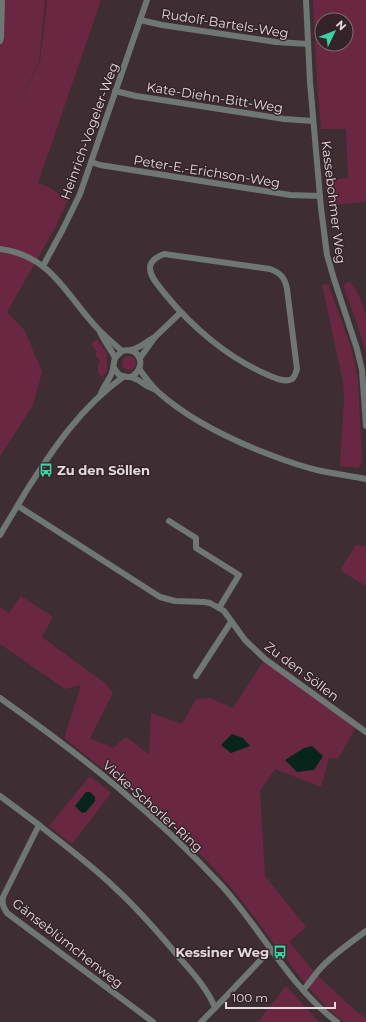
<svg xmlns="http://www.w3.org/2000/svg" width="366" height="1022" viewBox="0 0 366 1022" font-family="Montserrat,sans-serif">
  <rect width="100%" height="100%" fill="#3e2e33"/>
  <!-- green -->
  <g fill="#6a2742" fill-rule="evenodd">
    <polygon points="0,0 45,0 39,62 19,104 11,108 19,104 40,62 47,0 101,0 38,183 50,188 68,200 55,228 7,312 25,331 42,372 33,405 0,456"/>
    <path d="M313,0H366V202L329,205L326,180L348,178L346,129H321L317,82ZM322,20H346V44H322Z"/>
    <polygon points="350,281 359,296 366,315 366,354 358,326 343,285"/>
    <polygon points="328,284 351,347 358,378 362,463 358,468 340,466 344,400 343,382 322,285"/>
    <polygon points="97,339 107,353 107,372 102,378 98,373 98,363 100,361 95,354 97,352 91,344"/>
    <circle cx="129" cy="363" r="7"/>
    <polygon points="356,545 366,546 366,586 340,570"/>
    <path d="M21,596L53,617L42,637L106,684L113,693L90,738L113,748L126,737L149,754L151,713L182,724L196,699L210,698L233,708L265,659L357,725L338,759L329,758L321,787L275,769L260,791L265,876L306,927L289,942L316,974L358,1013L366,1018V1022H344L329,1010L307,986L283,955L286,953L281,947L278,949C255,918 232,886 205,859C162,814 113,777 64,738L81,685L65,689L0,644V607L9,613Z"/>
    <polygon points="90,776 111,793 72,844 49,826"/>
    <polygon points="286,986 319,1022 258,1022"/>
  </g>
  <!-- water -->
  <g fill="#07251b">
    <polygon points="232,734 243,738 250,746 231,753 221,745"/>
    <polygon points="312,746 323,756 314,770 297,772 285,760 304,748"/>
    <polygon points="86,792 90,792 95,797 95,801 86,812 82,813 75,806"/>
  </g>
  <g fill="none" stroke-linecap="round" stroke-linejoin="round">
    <!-- street -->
    <g stroke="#6e7773" stroke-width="6">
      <polyline points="306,0 310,82 321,208 327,255 334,279 357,349 362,370 366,426"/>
      <polyline points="140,20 162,25 276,42 308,44"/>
      <polyline points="0,41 1,37 2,0"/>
      <polyline points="115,91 136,96 284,119 313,121"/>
      <polyline points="91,162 100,165 290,195 320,196"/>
      <path d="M0,249C53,256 66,296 99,330C106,337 114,344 122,351"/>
      <path d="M164,254L270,269C281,273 285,278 287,289L297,369C296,372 295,377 292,379C285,383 275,378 268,375C228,358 192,327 165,294C160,287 150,278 150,268C150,261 158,256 164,254Z"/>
      <polyline points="43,266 63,229 80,194 147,0"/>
      <path d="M100,332C104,341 111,349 115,358"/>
      <path d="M131,350C140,348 147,341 155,337"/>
      <polyline points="140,358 155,337 180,313"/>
      <polyline points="114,368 119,375 127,377 131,377 138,380 147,386 156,390"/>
      <path d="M140,370C144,376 152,386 157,391C189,420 229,439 268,454C286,461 303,467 321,471C336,474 351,476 366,479"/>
      <path d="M101,393C104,386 108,381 111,375C114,369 113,364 115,358L122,351C140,346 148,367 131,377"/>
      <polyline points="18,506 160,597 175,601 204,602 210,603 219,608 224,611 245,640 265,659 366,732"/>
      <polyline points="169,521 196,538 196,548 239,575 219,608"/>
      <path d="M0,535C8,521 17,507 25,493C52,450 81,407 123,377"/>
      <polyline points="196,676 231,622"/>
      <path d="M0,698C79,754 156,814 222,886C262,930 289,986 337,1022"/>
      <polyline points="0,796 39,825"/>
      <path d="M303,990C309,984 313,977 319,970C332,955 350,943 366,931"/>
      <polyline points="215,1008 271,949"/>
      <path d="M153,1022L7,913C3,907 2,904 3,897L39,825C64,845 90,864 114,887C137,908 158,932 178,956C191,971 208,989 215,1008L201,1022"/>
    </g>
  </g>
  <!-- icons -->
  <defs>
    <g id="bus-bare" transform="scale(1.08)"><path d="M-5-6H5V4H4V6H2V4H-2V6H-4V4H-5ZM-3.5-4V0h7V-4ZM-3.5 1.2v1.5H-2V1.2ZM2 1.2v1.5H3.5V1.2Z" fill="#38d4a6" stroke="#342429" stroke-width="2.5" paint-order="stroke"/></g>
  </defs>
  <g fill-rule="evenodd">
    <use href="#bus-bare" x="46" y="470"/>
    <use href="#bus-bare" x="280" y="952"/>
  </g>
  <g text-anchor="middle" stroke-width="3" stroke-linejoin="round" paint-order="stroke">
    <!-- street labels -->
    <g font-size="13" fill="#e4d9dc" stroke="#342429">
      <text transform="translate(225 23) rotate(9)" y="5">Rudolf-Bartels-Weg</text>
      <text transform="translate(215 97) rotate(9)" y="5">Kate-Diehn-Bitt-Weg</text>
      <text transform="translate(89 131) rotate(-70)" y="5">Heinrich-Vogeler-Weg</text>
      <text transform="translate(207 171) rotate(9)" y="5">Peter-E.-Erichson-Weg</text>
      <text transform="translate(334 202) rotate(83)" y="5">Kassebohmer Weg</text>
      <text transform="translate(302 671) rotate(37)" y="5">Zu den Söllen</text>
      <text transform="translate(153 806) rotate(42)" y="5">Vicke-Schorler-Ring</text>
      <text transform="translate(68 943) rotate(38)" y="5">Gänseblümchenweg</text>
    </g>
    <!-- poi labels -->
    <g font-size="13" font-weight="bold" fill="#e4d9dc" stroke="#342429" text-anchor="start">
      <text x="57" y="475">Zu den Söllen</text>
      <text x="269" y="957" text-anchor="end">Kessiner Weg</text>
    </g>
  </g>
  <!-- north arrow -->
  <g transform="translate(334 32) rotate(47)"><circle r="19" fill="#342429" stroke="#7a6c71"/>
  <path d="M0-3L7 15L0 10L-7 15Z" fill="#38d4a6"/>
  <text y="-6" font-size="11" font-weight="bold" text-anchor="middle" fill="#e4d9dc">N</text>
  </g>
  <!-- scale -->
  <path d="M226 1002v6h109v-6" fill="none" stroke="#e4d9dc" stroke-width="2"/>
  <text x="232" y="1002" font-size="12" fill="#e4d9dc" stroke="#342429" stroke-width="3" paint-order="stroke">100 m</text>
</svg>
